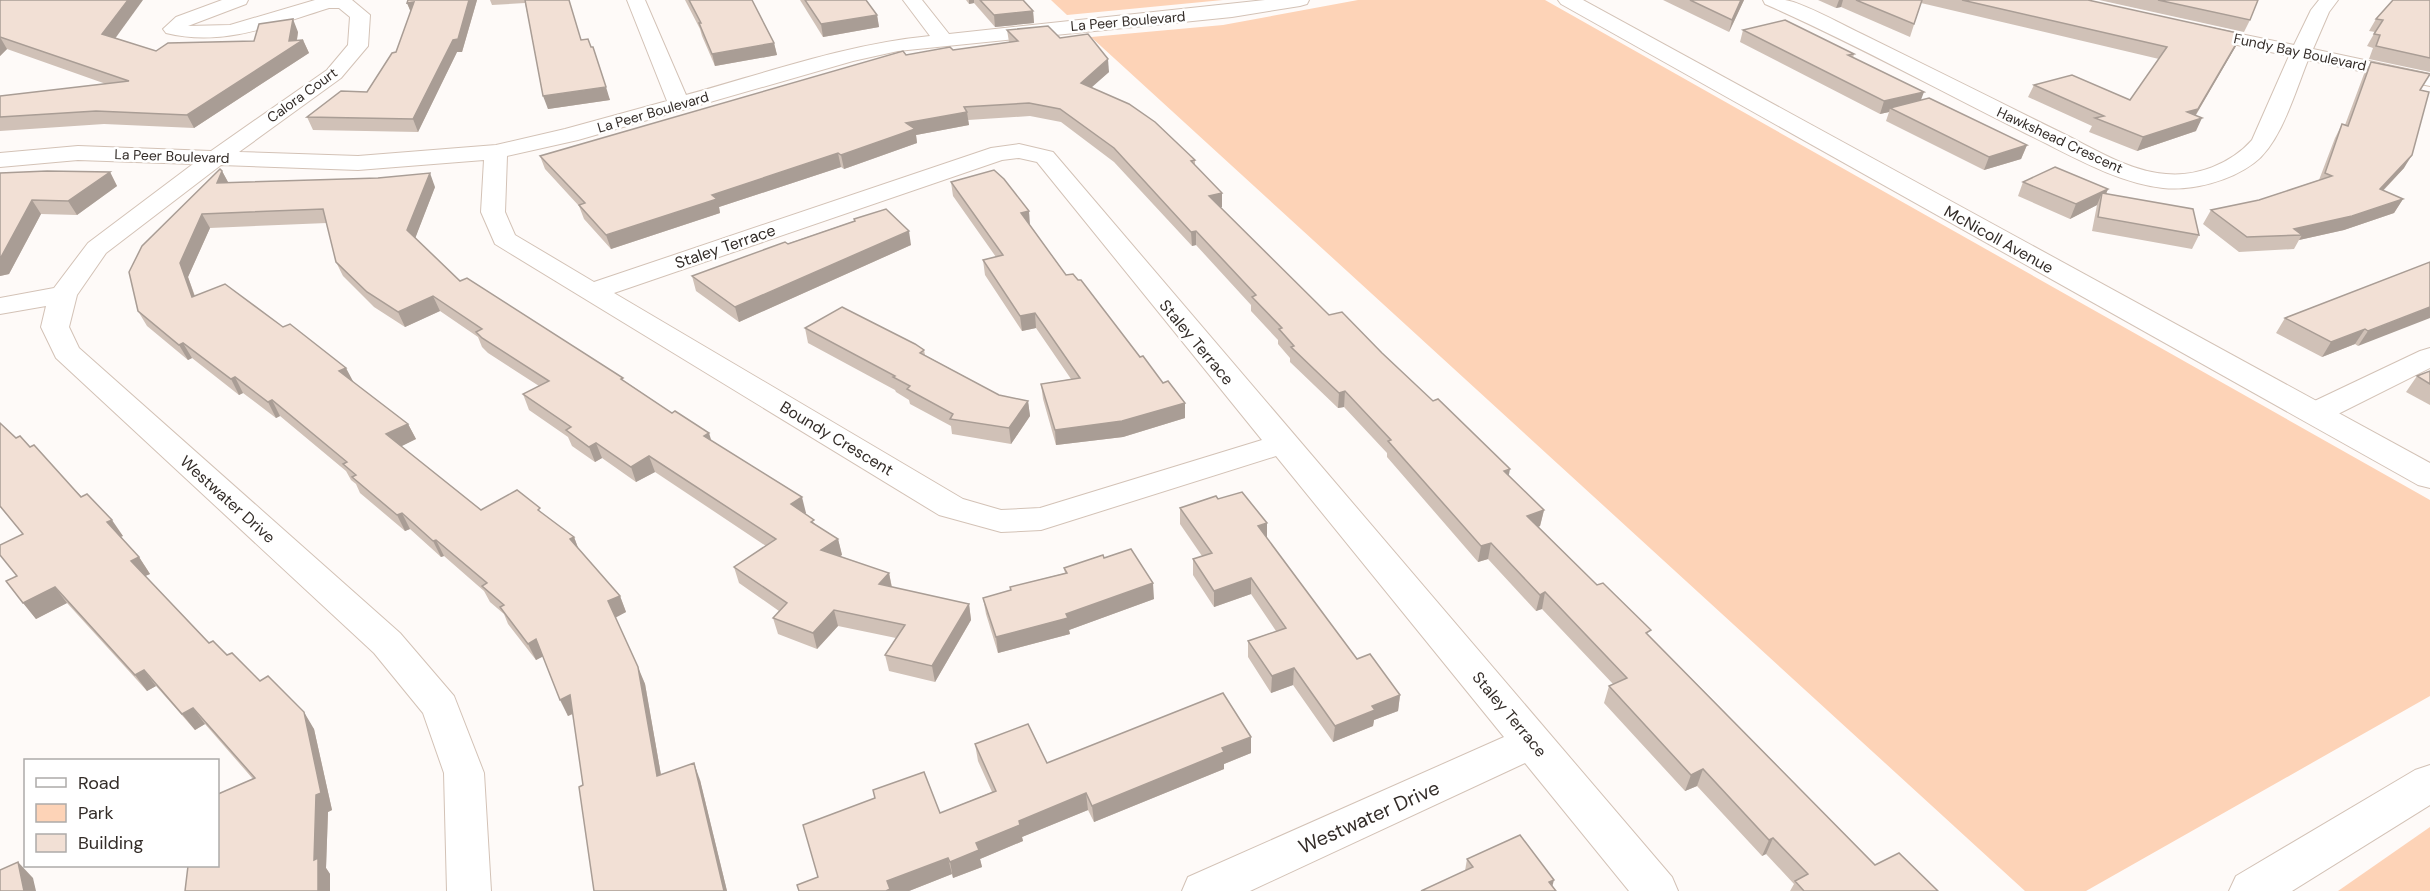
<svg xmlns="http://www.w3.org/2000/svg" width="2430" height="891" viewBox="0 0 2430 891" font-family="'DM Sans',sans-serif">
  <rect width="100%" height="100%" fill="#fefaf8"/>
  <!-- green -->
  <g fill="#fdd3b7">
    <polygon points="1051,0 1223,0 1067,15"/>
    <polygon points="1358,0 1545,0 2430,500 2430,696 2086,891 2025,891 1091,37 1223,25"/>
    <polygon points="2430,827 2430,891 2338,891"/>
  </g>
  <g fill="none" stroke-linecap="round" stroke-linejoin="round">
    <!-- minor casing -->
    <g stroke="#d3c2b6" stroke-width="2">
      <g id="minor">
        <path d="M222,0H248L246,4L188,26L230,25L315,0H352L370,15L368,46L341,78L239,152L358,156L496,145L565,129L667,101L627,0H645L686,95C766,73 847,44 930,36L903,0H922L949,34L1265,0H1309L1307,4L1300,6L1232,17L898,51L853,61L578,140L507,156L505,212L515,235L594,282L991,148L1019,144L1053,152L1672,877L1678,891H1629L1525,763L1250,891H1182L1188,877L1504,737L1276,456L1041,530L1001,532L939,515L495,244L481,212L484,160L358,170L221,165L106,253L77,295L69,327L79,348L400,633L454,696L484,773L491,891H447L444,773L423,713L374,653L56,358L41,327L46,306L0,314V298L54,288L88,243L193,164L78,160L0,167V153L78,146L211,151L327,70L348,45L350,17L339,8H329C275,25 223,47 166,33L163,29L176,17ZM1019,158L1037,162L1262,440L1040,508L1001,510L963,499L614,293L1002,160Z"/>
        <path d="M1763,0C1770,0 1778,0 1785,0C1802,2 1847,27 1864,35C1930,67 1995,100 2060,132C2093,148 2128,171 2166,174C2196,177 2231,164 2252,140L2289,56L2190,35L2187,31L2190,27L2197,25L2294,45L2311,10L2319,0H2338L2329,12L2313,49L2430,74V86L2308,60C2295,92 2281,143 2254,163C2230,181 2193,191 2163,188C2114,182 2069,154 2025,133C1938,90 1854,43 1765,4Z"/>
        <polygon points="2430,348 2430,368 2326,420 2315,422 2304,420 2300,413 2304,406 2420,351"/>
      </g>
    </g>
    <!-- major casing -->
    <g stroke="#d3c2b6" stroke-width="2">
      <g id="major">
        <polygon points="1558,0 1583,0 2430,463 2430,488 2418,485 1561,4"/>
        <polygon points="2430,765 2430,805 2292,891 2229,891 2236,876 2415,770"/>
      </g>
    </g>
    <!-- minor -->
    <use href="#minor" fill="#fff" fill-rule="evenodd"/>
    <!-- major -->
    <use href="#major" fill="#fff" fill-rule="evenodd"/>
  </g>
  <!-- wall -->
  <g fill="#d0c1b7">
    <polygon points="408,0 477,0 462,52 457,52 418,132 313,130 307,117 367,92 396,52 411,12 407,3"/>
    <polygon points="490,0 569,0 581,40 610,100 548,109 525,3 492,5"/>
    <polygon points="685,0 752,0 774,43 777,55 715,66 702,36 700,29"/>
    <polygon points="800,0 866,0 877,15 879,27 823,37"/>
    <polygon points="966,0 1023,0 1033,11 1034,23 995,27 974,3 969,4"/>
    <polygon points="1663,0 1744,0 1729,32"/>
    <polygon points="1818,0 2088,0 2236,46 2196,115 2196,131 2137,151 2089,132 2092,126 2028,97 2034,85 2130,100 2159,59 1921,3 1910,37 1841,7 1836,8"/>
    <polygon points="2099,0 2258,0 2250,20 2244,32"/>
    <polygon points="2430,0 2430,72 2369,59 2373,48 2367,46 2375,32 2369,31 2376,19"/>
    <polygon points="0,1 156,51 254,41 298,32 297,40 303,40 309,53 194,128 104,124 0,131 0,96 106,84 7,49 0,56"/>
    <polygon points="1007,30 1060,38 1109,72 1091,87 1195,160 1195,166 1222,193 1222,207 1220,207 1329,315 1382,353 1544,510 1540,526 1538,527 1650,636 1875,865 1938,891 1790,891 1794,884 1766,854 1762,856 1697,786 1685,791 1604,703 1609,686 1613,684 1542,609 1536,611 1488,559 1478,562 1387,457 1387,453 1344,407 1338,408 1290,362 1290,358 1278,344 1278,340 1251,311 1251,305 1196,245 1192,246 1114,162 1061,122 1030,116 968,120 969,125 916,135 917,143 844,169 841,167 719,207 720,213 611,249 584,219 579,206 545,169 540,156 906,55 953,50 1009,42"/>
    <polygon points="1743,30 1854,54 1853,58 1921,100 2027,145 2021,159 1984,170 1886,121 1889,112 1880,114 1740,42"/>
    <polygon points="2371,62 2421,90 2404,168 2383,191 2403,199 2394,213 2344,230 2299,240 2294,249 2239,252 2203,224 2211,210 2259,200 2319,180 2335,138 2342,124 2345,125 2364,74"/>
    <polygon points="222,171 228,182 435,187 415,238 460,281 625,381 711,440 806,513 805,513 816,525 838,539 842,555 839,556 889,573 892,587 969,604 971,620 935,682 889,671 885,655 896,638 838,626 817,649 778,634 773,618 779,611 739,583 734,567 766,546 655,472 636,482 602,458 595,462 572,446 568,437 529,410 523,394 539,386 488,353 482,347 478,337 440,311 405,327 374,307 343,276 336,262 327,223 210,228 188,277 195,296 354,383 408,424 416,439 401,446 481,510 543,514 574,537 578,548 620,596 626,612 615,617 645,684 661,775 700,780 727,891 594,891 583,785 573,714 568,716 543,656 536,660 508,624 504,614 490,602 484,591 444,556 441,557 410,529 405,531 360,493 356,484 351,480 346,471 280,416 276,418 243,393 239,395 192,358 188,360 147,326 138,311"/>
    <polygon points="110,172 117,186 77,215 41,214 9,274 0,276 0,173"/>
    <polygon points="951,182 1030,225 1066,275 1185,418 1123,437 1056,445 1043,399 1041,384 1071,379 1036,328 1022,331 985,275 983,260 996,257 953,196"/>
    <polygon points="2023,182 2108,189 2106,194 2199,235 2192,249 2092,231 2097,205 2070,219 2018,196"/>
    <polygon points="854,219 911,245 739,322 696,291 692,276 854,221"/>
    <polygon points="2430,262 2358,346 2355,344 2322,357 2276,333 2285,318"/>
    <polygon points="805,328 924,350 925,355 999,395 1028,401 1030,416 1011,444 952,434 951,426 910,404 909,400 896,392 895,390 808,343"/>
    <polygon points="2430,371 2430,405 2406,392 2417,376"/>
    <polygon points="0,423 16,438 30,447 123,536 120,537 139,557 150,574 145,576 209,643 227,655 260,681 314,729 332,810 328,812 326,868 330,874 218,866 253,779 205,724 195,730 156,686 147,691 67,603 36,619 6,581 17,576 23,534 0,507"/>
    <polygon points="1218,499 1267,523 1267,538 1357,659 1400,695 1398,711 1374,720 1373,726 1333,742 1293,685 1271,693 1248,657 1248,641 1276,631 1251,594 1214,607 1193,575 1193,559 1202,556 1180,524 1180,508"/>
    <polygon points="1104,558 1154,599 1069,630 1070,634 998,653 986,614 983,598 1010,590 1010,587 1065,573 1064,568"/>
    <polygon points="1251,737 1251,753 1224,764 1224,769 1094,822 1088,810 1022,837 1023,841 980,859 982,867 953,878 952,874 909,891 799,891 818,877 875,798 873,790 940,813 992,792 978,761 975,744 1047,763"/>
    <polygon points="1467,859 1552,886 1465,871"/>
  </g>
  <!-- shaded-wall -->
  <g fill="#a99d95">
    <polygon points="128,0 143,0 109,47 102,34"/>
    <polygon points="469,0 477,0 462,52 457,52 418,132 413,119"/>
    <polygon points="969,0 974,0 974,3 969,4"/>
    <polygon points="1741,0 1744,0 1729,32 1732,20"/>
    <polygon points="1839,0 1843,0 1841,7 1836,8"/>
    <polygon points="414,2 412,15 407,3"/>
    <polygon points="1033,11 1034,23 995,27 994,15"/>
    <polygon points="877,15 879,27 823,37 821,24"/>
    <polygon points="293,19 298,32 296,45 303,40 309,53 194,128 187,115 289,41"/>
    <polygon points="2242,34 2236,46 2192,121 2202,118 2196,131 2137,151 2143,137 2187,112"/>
    <polygon points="0,37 7,49 0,56"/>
    <polygon points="774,43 777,55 715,66 712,54"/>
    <polygon points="1108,59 1109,72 1082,96 1081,83"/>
    <polygon points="606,87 610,100 548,109 543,96"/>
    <polygon points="1924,92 1919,105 1890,108 1889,112 1880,114 1884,101"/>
    <polygon points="967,112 969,125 916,135 917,143 844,169 841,155 906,123"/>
    <polygon points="2027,145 2021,159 1984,170 1989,157"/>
    <polygon points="838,153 841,167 719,207 720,213 611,249 606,235 712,195"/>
    <polygon points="2412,155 2404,168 2371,203 2380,189"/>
    <polygon points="222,171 229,184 217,183"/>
    <polygon points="110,172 117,186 77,215 68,201"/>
    <polygon points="430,173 435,187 413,244 407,230"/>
    <polygon points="2108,189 2102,203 2102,193 2097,205 2070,219 2076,204"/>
    <polygon points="1222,193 1222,207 1209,210 1209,196"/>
    <polygon points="2403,199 2394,213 2344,230 2299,240 2302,235 2294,229"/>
    <polygon points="32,200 41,214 9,274 0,276 0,259"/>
    <polygon points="1029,211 1030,225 1022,227 1021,213"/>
    <polygon points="202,214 210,228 188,277 200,312 192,297 180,263"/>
    <polygon points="909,231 911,245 739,322 735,307"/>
    <polygon points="1196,231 1196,245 1192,246 1191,232"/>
    <polygon points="433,296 440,311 405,327 398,312"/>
    <polygon points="2430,307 2430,318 2358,346 2368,331"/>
    <polygon points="1035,313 1036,328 1022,331 1020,316"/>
    <polygon points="2365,329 2355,344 2322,357 2331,342"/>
    <polygon points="183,343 192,358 188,360 179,345"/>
    <polygon points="346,368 354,383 339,371"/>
    <polygon points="235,377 243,393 239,395 231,379"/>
    <polygon points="1345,391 1344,407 1338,408 1339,393"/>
    <polygon points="272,400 280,416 276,418 268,402"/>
    <polygon points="1028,401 1030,416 1011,444 1009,428"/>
    <polygon points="1185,403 1185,418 1123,437 1056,445 1055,430"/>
    <polygon points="408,424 416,439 394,450 386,434"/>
    <polygon points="709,433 714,449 704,436"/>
    <polygon points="596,443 602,458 595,462 589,447"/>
    <polygon points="649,456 655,472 636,482 631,467"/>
    <polygon points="1510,469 1507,485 1504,471"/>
    <polygon points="802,497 806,513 795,520 791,504"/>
    <polygon points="1544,510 1540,526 1524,532 1527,516"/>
    <polygon points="402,513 410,529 405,531 397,515"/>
    <polygon points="112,520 123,536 118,538 107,522"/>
    <polygon points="1267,523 1267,539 1258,526"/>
    <polygon points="574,537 580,553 570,539"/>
    <polygon points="838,539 842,555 825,566 821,550"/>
    <polygon points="436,540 444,556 441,557 433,541"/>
    <polygon points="1491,543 1488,559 1478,562 1481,546"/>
    <polygon points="139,557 150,574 143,577 131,561"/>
    <polygon points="889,573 892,589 879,584"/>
    <polygon points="1251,578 1251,594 1214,607 1214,591"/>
    <polygon points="1153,583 1154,599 1069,630 1070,634 998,653 996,637 1066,614"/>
    <polygon points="55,587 67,603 36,619 23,603"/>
    <polygon points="1545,592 1542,609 1536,611 1540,595"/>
    <polygon points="620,596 626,612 615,618 608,601"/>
    <polygon points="969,604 971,620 935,682 932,666"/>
    <polygon points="834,610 838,626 817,649 813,633"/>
    <polygon points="536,639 544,656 536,660 528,644"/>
    <polygon points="638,667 645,684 664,792 657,776"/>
    <polygon points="1294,668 1293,685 1271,693 1272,676"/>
    <polygon points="144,670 156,686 147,691 135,675"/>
    <polygon points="570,695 578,711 568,716 560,700"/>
    <polygon points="1400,695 1398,711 1374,720 1373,726 1333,742 1335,726 1372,706"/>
    <polygon points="193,708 205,724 195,730 182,714"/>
    <polygon points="304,712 314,729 332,810 328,812 326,868 330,874 330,891 318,891 314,860"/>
    <polygon points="1251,737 1251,753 1224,764 1224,769 1094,822 1092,806 1222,748"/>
    <polygon points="694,763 700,780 727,891 724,891"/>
    <polygon points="1703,769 1697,786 1685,791 1691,775"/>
    <polygon points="1086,793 1088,810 1022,837 1023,841 980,859 982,867 953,878 950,862 976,843 1019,821"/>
    <polygon points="1773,838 1766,854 1762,856 1769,840"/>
    <polygon points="948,858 952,874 909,891 886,891 887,881"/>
    <polygon points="18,862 33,878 36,891 24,891"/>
    <polygon points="1554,880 1551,891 1549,882"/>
  </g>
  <!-- building -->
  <g fill="#f2e0d5" stroke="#a99d95" stroke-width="1.5">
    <polygon points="1,0 128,0 102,34 156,51 168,43 254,41 259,24 293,19 289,41 303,40 187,115 96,111 0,117 0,96 129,81 0,37 0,1"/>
    <polygon points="408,0 469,0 458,39 453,40 413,119 307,117 341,91 367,92 392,53 396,52 414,2 407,3"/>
    <polygon points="525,0 569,0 581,40 588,39 591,47 593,47 606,87 543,96"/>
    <polygon points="689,0 752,0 774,43 712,54 699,23 701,23"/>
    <polygon points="805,0 866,0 877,15 821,24"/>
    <polygon points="980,0 1023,0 1033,11 994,15"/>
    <polygon points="1690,0 1741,0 1732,20"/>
    <polygon points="1856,0 1922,0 1914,24"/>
    <polygon points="1962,0 2088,0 2242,34 2198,109 2187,112 2202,118 2143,137 2095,118 2104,116 2034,85 2072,75 2130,100 2167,47"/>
    <polygon points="2158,0 2258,0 2250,20"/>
    <polygon points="2393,0 2430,0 2430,58 2376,46 2380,35 2374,34 2383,20 2376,19"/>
    <polygon points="1785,20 1854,54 1848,55 1924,92 1884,101 1743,30"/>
    <polygon points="1048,26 1060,38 1088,34 1108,59 1081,83 1129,104 1155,122 1195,160 1191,161 1222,193 1209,196 1329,315 1342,312 1382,353 1433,401 1438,399 1510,469 1504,471 1544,510 1527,516 1597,585 1603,583 1651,630 1646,633 1875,865 1899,853 1938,891 1804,891 1795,881 1808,874 1773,838 1769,840 1703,769 1691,775 1609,686 1627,678 1545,592 1540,595 1491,543 1481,546 1388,441 1391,440 1345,391 1339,393 1291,347 1294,346 1279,329 1282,328 1252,297 1256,295 1196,231 1191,232 1114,148 1060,109 1029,103 964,107 967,112 906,123 915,129 841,155 838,153 712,195 717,199 606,235 579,205 585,203 540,156 903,51 906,55 950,47 953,50 1018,41 1007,30"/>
    <polygon points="2371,62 2430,74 2420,90 2429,92 2412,155 2380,189 2403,199 2352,216 2294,229 2302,235 2247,237 2211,210 2259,200 2332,176 2325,173 2342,124 2348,126"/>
    <polygon points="1929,98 2027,145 1989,157 1890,108"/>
    <polygon points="2055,167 2108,189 2076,204 2023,182"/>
    <polygon points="220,169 222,171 217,183 378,178 430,173 407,230 460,281 467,278 623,378 621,379 672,413 675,411 709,433 704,436 802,497 791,504 814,520 811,522 838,539 821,550 889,573 879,584 969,604 932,666 885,655 905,625 834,610 813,633 773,618 787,603 734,567 776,539 649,456 631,467 596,443 589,447 566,430 571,427 523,394 549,381 482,338 476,332 482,329 433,296 398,312 367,292 336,262 323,209 202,214 180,263 192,297 225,284 283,327 290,324 346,368 339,371 408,424 386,434 481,510 517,490 540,508 538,510 574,537 570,539 620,596 608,601 638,667 657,776 694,763 724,891 594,891 579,787 583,785 570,695 560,700 536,639 528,644 500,607 504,605 482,586 487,583 436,540 433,541 402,513 397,515 352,477 356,475 343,464 347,462 272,400 268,402 235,377 231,379 183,343 179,345 138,311 129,272 142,246"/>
    <polygon points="994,170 1004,179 1029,211 1021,213 1066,275 1073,274 1078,280 1081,280 1140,357 1143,356 1163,383 1168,381 1185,403 1122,421 1055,430 1041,384 1080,378 1035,313 1020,316 983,260 1003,255 951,182"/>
    <polygon points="47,171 110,172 68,201 32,200 0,259 0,173"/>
    <polygon points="2102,193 2193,209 2199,235 2098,217"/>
    <polygon points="886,209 909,231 735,307 692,276 785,242 788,244 855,221 854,219"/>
    <polygon points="2430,262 2430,307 2368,331 2365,329 2331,342 2285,318"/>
    <polygon points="842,307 915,344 924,350 920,353 999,395 1028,401 1009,428 950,419 953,414 907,389 910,386 893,377 895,376 805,328"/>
    <polygon points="2430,371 2430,384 2417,376"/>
    <polygon points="0,423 16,438 20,436 30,447 34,445 81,497 87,494 112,520 107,522 139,557 131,561 209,643 213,641 227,655 232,653 260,681 268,676 304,712 321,793 316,795 314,860 318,858 318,891 185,891 188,866 218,866 218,794 255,778 193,708 182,714 144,670 135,675 55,587 23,603 6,581 17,576 0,555 0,545 23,534 0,506"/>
    <polygon points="1242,492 1267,523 1258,526 1357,659 1370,654 1400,695 1372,706 1375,710 1335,726 1294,668 1272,676 1248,641 1286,628 1251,578 1214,591 1193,559 1212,553 1180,508 1216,496 1218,499"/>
    <polygon points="1131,549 1153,583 1066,614 1068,618 996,637 983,598 1011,590 1010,587 1067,573 1064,568 1103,555 1104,558"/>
    <polygon points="1223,693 1251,737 1222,748 1224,752 1092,806 1086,793 1019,821 1020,825 976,843 979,850 950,862 948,858 887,881 890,889 886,891 799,891 797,885 818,877 803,825 875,798 873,790 924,772 940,813 996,791 975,744 1028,724 1047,763"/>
    <polygon points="1520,835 1554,880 1549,882 1556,891 1421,891 1473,867 1467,859"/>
    <polygon points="18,862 24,891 0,891 0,870"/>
  </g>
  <g text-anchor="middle" stroke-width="5" stroke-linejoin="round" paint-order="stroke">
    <!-- far-street labels -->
    <g font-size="14" fill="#332c28" stroke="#fff">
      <text transform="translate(1128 21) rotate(-5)" y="5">La Peer Boulevard</text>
      <text transform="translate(2300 52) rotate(12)" y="5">Fundy Bay Boulevard</text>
      <text transform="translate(302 95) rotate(-36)" y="5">Calora Court</text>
      <text transform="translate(653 112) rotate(-16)" y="5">La Peer Boulevard</text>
      <text transform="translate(2060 140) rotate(25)" y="5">Hawkshead Crescent</text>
      <text transform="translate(172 156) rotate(2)" y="5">La Peer Boulevard</text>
    </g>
    <!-- street labels -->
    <g font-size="16" fill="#332c28" stroke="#fff">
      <text transform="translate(1999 239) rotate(29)" y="6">McNicoll Avenue</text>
      <text transform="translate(725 246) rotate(-19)" y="6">Staley Terrace</text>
      <text transform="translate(1197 342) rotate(50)" y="6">Staley Terrace</text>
      <text transform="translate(837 438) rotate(31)" y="6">Boundy Crescent</text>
      <text transform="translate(228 499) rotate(42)" y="6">Westwater Drive</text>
      <text transform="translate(1510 714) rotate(50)" y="6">Staley Terrace</text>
    </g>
    <!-- near-street labels -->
    <g font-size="20" fill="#332c28" stroke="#fff">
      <text transform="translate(1369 817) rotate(-24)" y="7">Westwater Drive</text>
    </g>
  </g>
  <!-- legend -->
  <rect x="24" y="759" width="195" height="108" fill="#ffffff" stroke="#adaba9" stroke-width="1.5"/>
  <rect x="36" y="778" width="30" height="9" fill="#ffffff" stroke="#adaba9" stroke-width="1.5"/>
  <text x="78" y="789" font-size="18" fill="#332c28">Road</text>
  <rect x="36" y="804" width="30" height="18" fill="#fdd3b7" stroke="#adaba9" stroke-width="1.5"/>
  <text x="78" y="819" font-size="18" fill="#332c28">Park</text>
  <rect x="36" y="834" width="30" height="18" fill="#f2e0d5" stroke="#adaba9" stroke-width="1.5"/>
  <text x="78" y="849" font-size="18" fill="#332c28">Building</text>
</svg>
